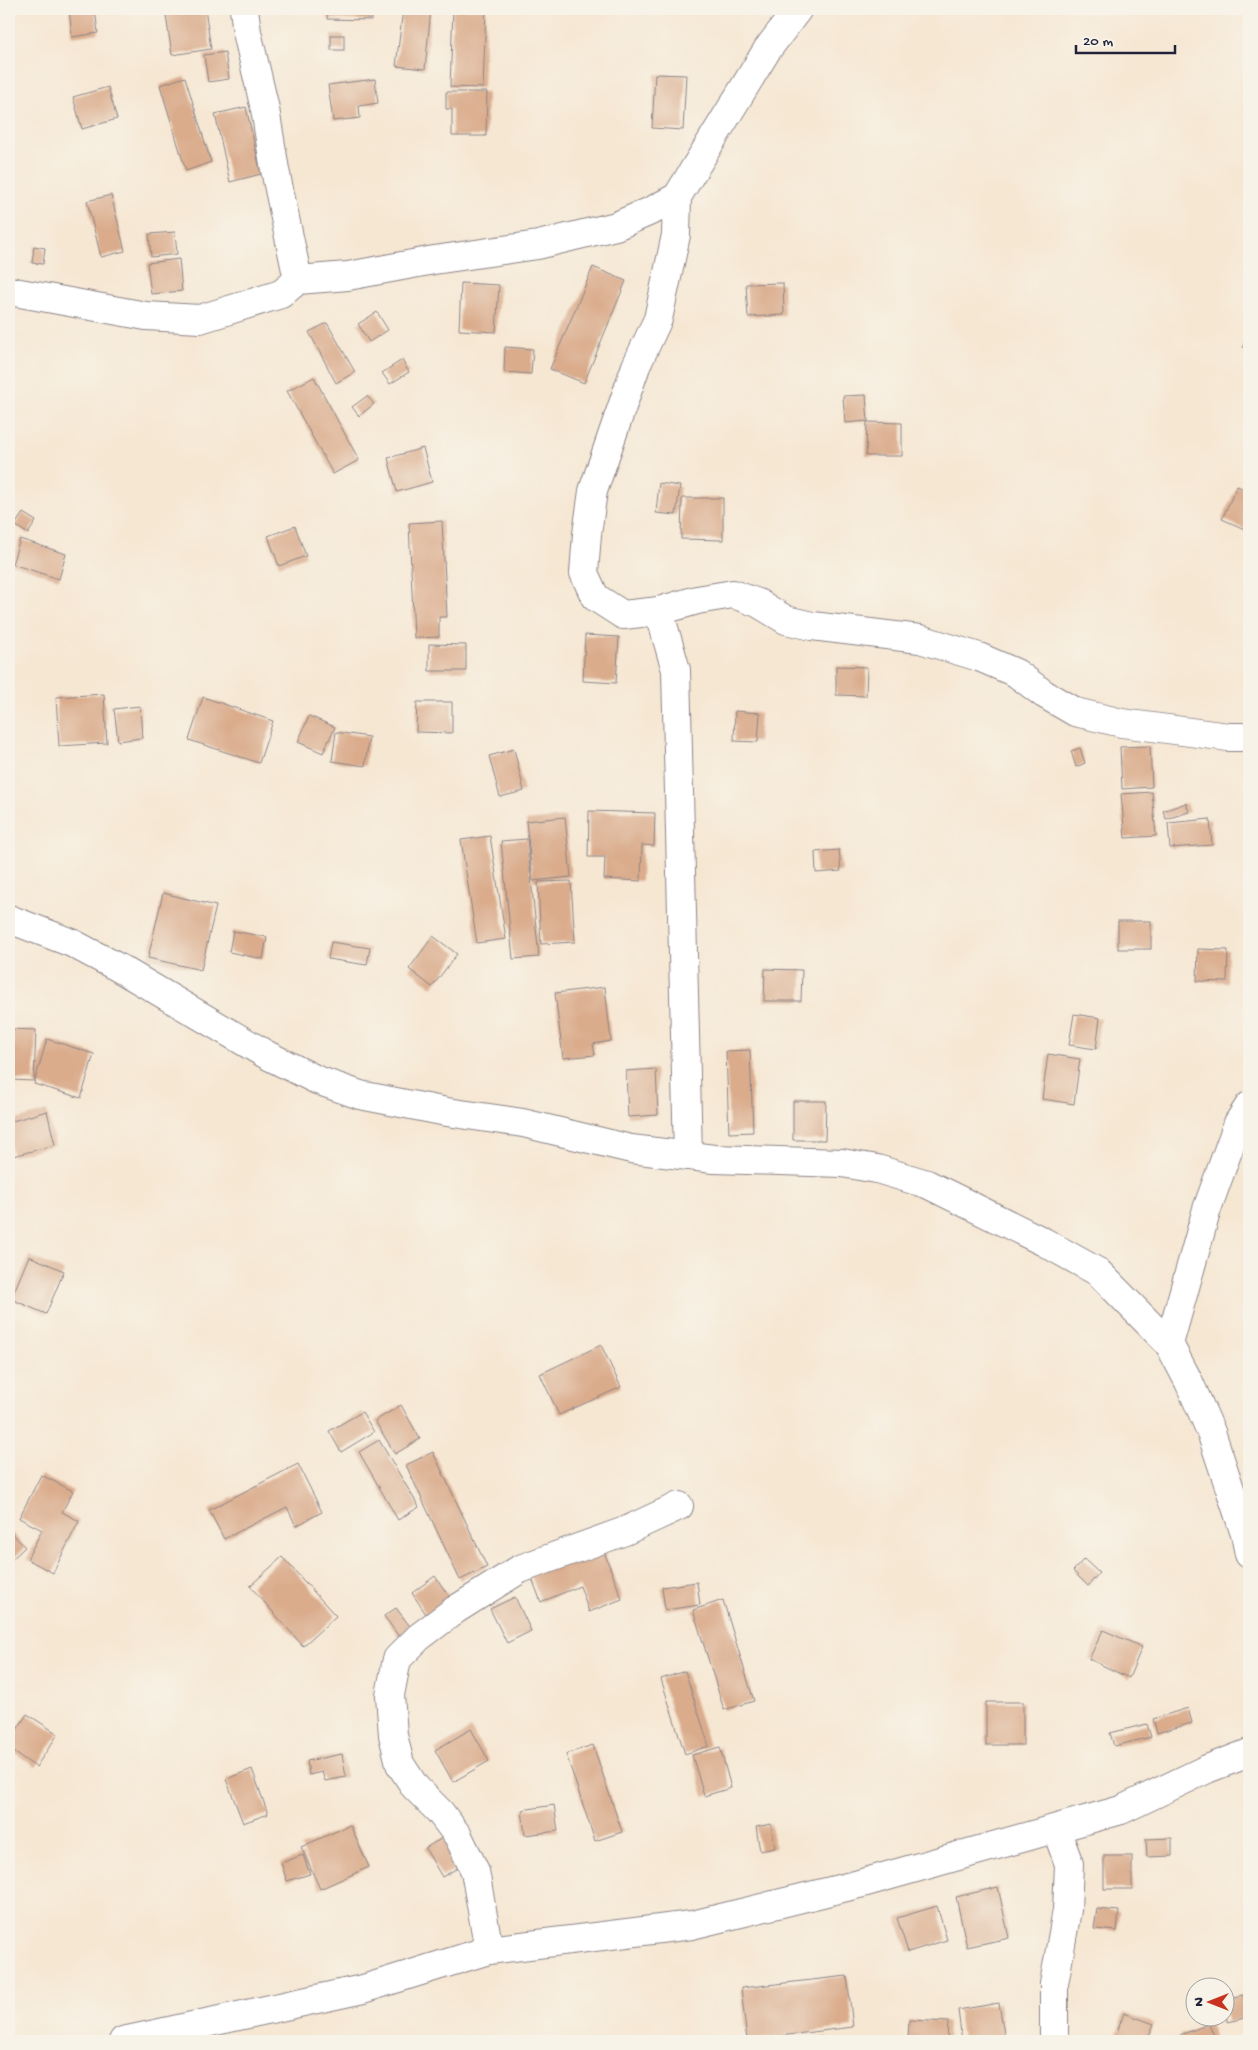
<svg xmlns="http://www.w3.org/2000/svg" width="1258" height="2050" viewBox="0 0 1258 2050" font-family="'Gochi Hand',sans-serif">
  <rect width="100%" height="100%" fill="#f7f3e8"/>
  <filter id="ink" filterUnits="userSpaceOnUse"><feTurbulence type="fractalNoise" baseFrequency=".02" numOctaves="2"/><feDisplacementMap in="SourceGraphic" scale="10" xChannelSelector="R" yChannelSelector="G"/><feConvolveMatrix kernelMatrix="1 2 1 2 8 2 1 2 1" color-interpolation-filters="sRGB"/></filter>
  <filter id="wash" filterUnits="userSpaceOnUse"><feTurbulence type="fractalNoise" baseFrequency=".0096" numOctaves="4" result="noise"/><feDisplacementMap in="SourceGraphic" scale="20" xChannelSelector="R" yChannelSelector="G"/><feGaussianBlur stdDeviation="1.12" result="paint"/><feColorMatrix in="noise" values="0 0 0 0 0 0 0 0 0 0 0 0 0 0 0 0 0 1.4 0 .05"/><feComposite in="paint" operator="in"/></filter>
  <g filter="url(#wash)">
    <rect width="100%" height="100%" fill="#f6e7d3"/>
    <g id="blocks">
      <!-- building -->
      <g fill="#daac8c">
        <polygon points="69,9 95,9 98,33 72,37"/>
        <polygon points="165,9 205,9 211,49 172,55"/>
        <polygon points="328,9 372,9 372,20 327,19"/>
        <polygon points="403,9 431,9 425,69 396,66"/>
        <polygon points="453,9 486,9 483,88 450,87"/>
        <rect x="331" y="35" width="13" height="15"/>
        <polygon points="225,52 229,79 208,82 204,55"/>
        <polygon points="655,74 686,75 683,130 652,128"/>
        <polygon points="185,77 211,162 186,171 160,85"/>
        <polygon points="375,79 378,103 359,106 360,118 333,121 328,85"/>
        <polygon points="108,87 117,119 82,129 73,97"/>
        <polygon points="446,92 487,92 486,136 452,136 452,109 446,109"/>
        <polygon points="246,107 261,174 230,182 215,114"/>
        <polygon points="111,195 125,251 101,257 87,201"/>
        <polygon points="175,232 177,254 151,257 149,234"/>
        <polygon points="34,246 45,248 43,264 32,263"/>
        <polygon points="179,259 182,291 151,294 147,263"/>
        <polygon points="593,267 626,281 584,383 550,369"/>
        <polygon points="461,283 499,285 496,332 459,330"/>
        <polygon points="783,283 784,315 748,317 746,284"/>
        <polygon points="377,312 388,330 369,342 358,324"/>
        <polygon points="327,323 355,372 336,383 309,332"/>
        <polygon points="1249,330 1249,349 1243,347"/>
        <polygon points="505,347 533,349 531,374 504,372"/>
        <polygon points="402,360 409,372 390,384 382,373"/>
        <polygon points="314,377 359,460 333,474 287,391"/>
        <polygon points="866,395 868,422 902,423 902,456 866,456 867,421 845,423 843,396"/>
        <polygon points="367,396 374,404 359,416 352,407"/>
        <polygon points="423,448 432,482 397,492 388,458"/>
        <polygon points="1249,469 1249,485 1243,482"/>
        <polygon points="659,483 680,486 676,515 656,513"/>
        <polygon points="1237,486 1249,491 1249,531 1222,519"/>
        <polygon points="682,498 723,498 723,540 681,539"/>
        <polygon points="23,513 36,521 28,534 15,525"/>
        <polygon points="442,521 447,617 439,617 439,637 414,638 409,523"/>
        <polygon points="295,526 306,556 279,566 268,536"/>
        <polygon points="20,539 66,554 59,579 12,564"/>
        <polygon points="585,635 619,637 616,683 583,681"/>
        <polygon points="429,644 466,645 466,671 429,671"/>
        <polygon points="836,666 867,667 866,696 836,695"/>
        <polygon points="104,694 107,743 59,746 56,697"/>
        <polygon points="203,697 273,721 259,763 189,740"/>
        <polygon points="417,702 452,702 452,733 416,732"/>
        <polygon points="140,706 142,738 118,741 114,709"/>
        <polygon points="735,711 760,713 758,742 734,741"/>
        <polygon points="309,716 335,727 323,753 298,742"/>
        <polygon points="336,732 369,737 365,766 332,761"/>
        <polygon points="1150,746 1152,787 1122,789 1120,747"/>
        <polygon points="1080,748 1085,763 1076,767 1071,751"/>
        <polygon points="514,749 524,791 500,797 489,756"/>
        <polygon points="1152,792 1156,836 1125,838 1121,794"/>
        <polygon points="1186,803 1189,812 1166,819 1163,811"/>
        <polygon points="589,811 655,813 654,846 642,845 641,881 604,879 605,857 588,857"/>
        <polygon points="565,817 571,877 533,881 526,821"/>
        <polygon points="1210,819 1212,845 1170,848 1168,823"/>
        <polygon points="490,836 506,939 477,943 461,840"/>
        <polygon points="527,839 539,957 513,959 501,841"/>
        <polygon points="839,850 841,871 816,873 815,852"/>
        <polygon points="571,881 575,942 541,944 538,882"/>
        <polygon points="163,893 216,906 201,970 148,958"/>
        <rect x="1118" y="921" width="33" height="28"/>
        <polygon points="233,931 267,937 263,959 229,952"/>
        <polygon points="433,936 457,954 432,987 409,969"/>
        <polygon points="331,942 370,948 367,965 328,959"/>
        <polygon points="1198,949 1228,950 1227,982 1197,981"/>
        <polygon points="765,969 802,970 801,1001 764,1001"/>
        <polygon points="605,987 611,1041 593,1044 595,1055 563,1058 555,993"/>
        <polygon points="1074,1014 1100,1018 1096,1049 1069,1045"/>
        <polygon points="9,1029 36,1030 34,1081 9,1080"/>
        <polygon points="47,1039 94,1054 81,1098 34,1084"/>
        <polygon points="750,1050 753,1132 729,1133 726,1051"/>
        <polygon points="1048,1054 1080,1059 1074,1104 1042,1099"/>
        <polygon points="656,1069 658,1115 628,1117 626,1071"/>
        <polygon points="793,1101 826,1101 825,1140 793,1140"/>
        <polygon points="47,1111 55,1145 13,1156 9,1141 9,1122"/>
        <polygon points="29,1256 64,1271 46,1314 11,1299"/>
        <polygon points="601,1345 621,1387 559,1415 540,1374"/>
        <polygon points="401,1405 420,1439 395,1454 375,1421"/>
        <polygon points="362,1412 374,1432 341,1452 329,1431"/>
        <polygon points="379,1440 419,1507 398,1520 359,1452"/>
        <polygon points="433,1452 487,1567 460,1580 406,1465"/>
        <polygon points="298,1464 322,1512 296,1526 287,1507 224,1539 209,1510"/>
        <polygon points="41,1475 73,1491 62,1512 79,1521 53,1573 27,1559 42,1530 19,1518"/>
        <polygon points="9,1530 25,1547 9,1562"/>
        <polygon points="603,1549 622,1599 589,1612 580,1586 541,1602 531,1576"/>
        <polygon points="282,1557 336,1616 303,1646 250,1586"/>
        <polygon points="1084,1559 1099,1573 1088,1586 1073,1571"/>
        <polygon points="435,1576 450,1598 426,1614 412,1593"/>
        <polygon points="697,1582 700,1605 665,1610 662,1587"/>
        <polygon points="515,1597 531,1631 507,1643 490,1609"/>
        <polygon points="723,1600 754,1701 724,1710 693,1610"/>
        <polygon points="396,1608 412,1629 400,1638 384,1616"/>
        <polygon points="1103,1630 1142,1647 1129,1678 1089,1659"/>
        <polygon points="685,1671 709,1746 685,1754 661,1679"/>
        <rect x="986" y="1702" width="37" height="43"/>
        <polygon points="1188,1708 1192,1723 1157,1733 1153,1719"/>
        <polygon points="27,1714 58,1734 36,1767 9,1749 9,1742"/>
        <polygon points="1147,1724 1151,1737 1114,1746 1110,1733"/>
        <polygon points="471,1729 489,1761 453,1782 435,1750"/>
        <polygon points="593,1745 622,1832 595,1841 566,1754"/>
        <polygon points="720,1747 731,1788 704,1796 692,1755"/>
        <polygon points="342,1754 346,1777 325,1781 322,1772 309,1775 307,1761"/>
        <polygon points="252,1769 268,1814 243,1823 226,1779"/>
        <polygon points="554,1805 558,1831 525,1835 522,1810"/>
        <polygon points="771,1824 775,1848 760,1851 756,1827"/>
        <polygon points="350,1825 369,1867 320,1889 301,1847"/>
        <polygon points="446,1836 463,1865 442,1877 425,1848"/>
        <polygon points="1172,1838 1172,1856 1147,1857 1146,1839"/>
        <polygon points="303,1855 310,1874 287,1881 281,1863"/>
        <rect x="1104" y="1856" width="28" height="33"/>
        <polygon points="998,1887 1009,1938 967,1947 956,1897"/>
        <polygon points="937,1906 947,1940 908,1952 897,1918"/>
        <polygon points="1097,1909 1119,1911 1117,1931 1094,1929"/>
        <polygon points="847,1976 853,2027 747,2040 741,1988"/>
        <polygon points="1243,1995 1249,2017 1227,2022 1226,1999"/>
        <polygon points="999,2003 1005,2040 962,2041 958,2010"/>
        <polygon points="1124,2013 1154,2024 1147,2041 1114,2041"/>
        <polygon points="909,2020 948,2022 947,2041 908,2041"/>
        <polygon points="1209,2024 1216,2041 1182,2041 1180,2035"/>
        <polygon points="826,2037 827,2041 809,2041 809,2040"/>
      </g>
    </g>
  </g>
  <g filter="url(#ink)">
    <use href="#blocks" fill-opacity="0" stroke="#8c8487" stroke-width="1"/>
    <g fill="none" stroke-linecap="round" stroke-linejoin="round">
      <!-- street casing -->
      <g stroke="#8c8487" stroke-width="30">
        <g id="street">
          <polyline points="244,9 247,32 265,109 275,170 298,280"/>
          <polyline points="677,197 676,235 658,319 636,366 593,491 587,534 584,573 595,597 623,615 659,611 697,600 733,594 758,603 786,620 812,626 920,639 979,657 1016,673 1044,694 1075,712 1122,723 1228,737 1249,737"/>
          <polyline points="9,291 146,316 200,319 281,294 298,280 348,276 434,260 538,245 616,226 653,210 677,197 767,50 798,9"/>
          <polyline points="659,611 676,670 688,1156"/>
          <polyline points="9,919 72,943 119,968 267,1055 317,1080 360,1095 447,1112 523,1123 631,1149 714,1159 842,1163 877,1169 927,1184 1044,1242 1098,1272 1169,1344 1189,1382 1211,1432 1245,1534 1249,1554"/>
          <polyline points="1169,1344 1207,1209 1238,1123 1249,1106"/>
          <polyline points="489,1950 475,1871 458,1836 440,1812 415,1787 400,1764 393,1735 390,1695 397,1659 419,1637 455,1610 520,1569 625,1531 679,1506"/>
          <polyline points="1054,2041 1054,1984 1067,1910 1069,1864 1056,1829"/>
        </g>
      </g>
      <!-- secondary casing -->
      <g stroke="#8c8487" stroke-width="30">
        <polyline id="secondary" points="123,2041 363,1989 489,1950 692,1925 859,1884 1121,1810 1207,1769 1249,1753"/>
      </g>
      <!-- street -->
      <use href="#street" stroke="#fff" stroke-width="28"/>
      <!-- secondary -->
      <use href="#secondary" stroke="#fff" stroke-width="28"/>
    </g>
  </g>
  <!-- margin -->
  <rect width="1258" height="2050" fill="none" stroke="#f7f3e8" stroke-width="30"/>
  <!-- north arrow -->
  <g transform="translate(1210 2002) rotate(270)"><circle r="24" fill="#f7f3e8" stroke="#a29fa3"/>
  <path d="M0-4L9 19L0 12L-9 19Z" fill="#c8321e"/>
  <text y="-8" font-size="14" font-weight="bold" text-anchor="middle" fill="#22223b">N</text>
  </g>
  <!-- scale -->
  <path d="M1076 45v8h99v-8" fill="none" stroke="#22223b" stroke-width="2.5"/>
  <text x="1083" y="45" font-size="15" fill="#22223b" stroke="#f7f3e8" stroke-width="4" paint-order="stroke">20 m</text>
</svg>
